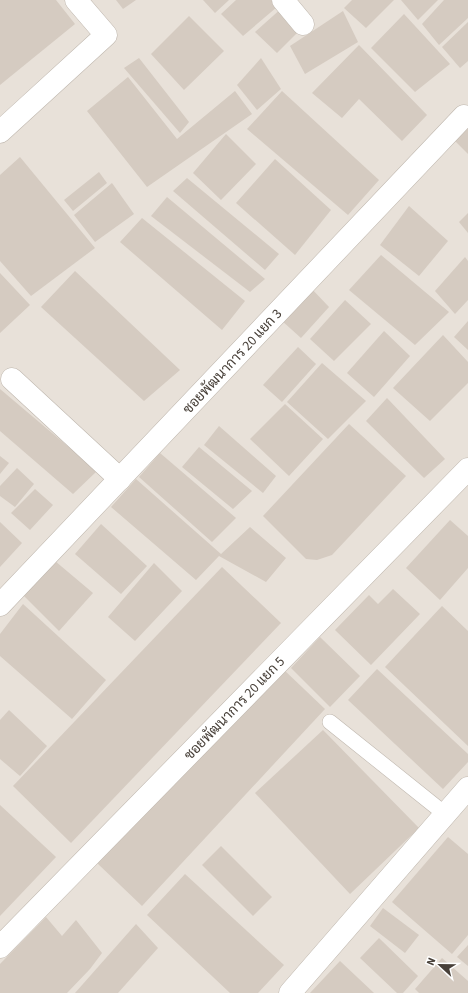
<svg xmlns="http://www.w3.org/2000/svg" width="468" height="993" viewBox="0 0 468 993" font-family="'Source Sans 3',Sarabun,sans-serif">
  <rect width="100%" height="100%" fill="#f4f0eb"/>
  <!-- residential -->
  <rect fill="#e8e1d9" x="0" y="0" width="468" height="993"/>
  <!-- building -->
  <g fill="#d5cbc1">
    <polygon points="0,0 56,0 75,24 0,85"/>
    <polygon points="116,0 136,0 123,9"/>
    <polygon points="203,0 229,0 215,13"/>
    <polygon points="236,0 271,0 277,7 243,36 221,14"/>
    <polygon points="352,0 394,0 366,28 344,8"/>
    <polygon points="401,0 438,0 418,20"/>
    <polygon points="444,0 468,0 468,18 439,45 422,24"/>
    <polygon points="283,7 302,28 277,53 255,32"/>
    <polygon points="343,11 358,42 305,74 290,46"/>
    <polygon points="404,14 450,64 415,92 371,48"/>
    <polygon points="189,16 224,51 184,90 151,54"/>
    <polygon points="468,22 468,61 460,68 442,47"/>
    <polygon points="359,45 427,115 402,141 359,99 342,118 312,93"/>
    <polygon points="139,58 189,122 180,133 124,68"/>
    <polygon points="261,58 281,89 257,110 237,85"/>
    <polygon points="128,77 177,139 235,91 252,114 147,187 87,111"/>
    <polygon points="282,91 379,180 348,215 247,129"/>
    <polygon points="468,122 468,154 453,139"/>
    <polygon points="226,134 256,164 221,200 193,173"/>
    <polygon points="20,157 95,248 31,296 0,261 0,175"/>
    <polygon points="275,159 331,210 295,255 236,203"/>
    <polygon points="99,172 107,183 73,211 64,200"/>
    <polygon points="187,178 279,254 265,270 173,191"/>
    <polygon points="112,183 134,214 95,242 74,215"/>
    <polygon points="167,197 265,279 250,292 151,216"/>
    <polygon points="409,206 448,241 419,276 380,245"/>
    <polygon points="468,213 468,233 459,222"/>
    <polygon points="142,218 245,301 222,330 120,242"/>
    <polygon points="381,255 449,312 415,345 349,290"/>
    <polygon points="465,257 468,261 468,300 455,314 435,291"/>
    <polygon points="75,271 180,370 144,401 41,307"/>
    <polygon points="0,273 30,305 0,333"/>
    <polygon points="309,286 329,307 301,338 281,320"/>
    <polygon points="345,300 371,324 334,361 310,339"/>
    <polygon points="468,321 468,350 454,337"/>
    <polygon points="384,331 410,356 374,397 347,373"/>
    <polygon points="443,335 468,362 468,383 430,421 393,388"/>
    <polygon points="298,347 316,364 282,402 263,385"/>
    <polygon points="322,363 366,401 328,439 287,402"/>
    <polygon points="0,389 97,471 73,494 0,431"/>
    <polygon points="387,398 445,459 424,478 366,421"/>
    <polygon points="285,404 323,439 289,476 250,439"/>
    <polygon points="349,424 406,476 332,555 317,560 306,559 263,516"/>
    <polygon points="219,426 276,476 263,493 204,445"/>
    <polygon points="199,447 252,491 233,509 182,467"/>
    <polygon points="160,453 236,518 212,542 139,477"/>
    <polygon points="0,456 9,463 0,474"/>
    <polygon points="17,468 34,484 15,507 0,496 0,486"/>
    <polygon points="136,479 221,554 250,527 286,558 266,582 219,556 196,580 111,507"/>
    <polygon points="35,489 53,505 30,530 11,513"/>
    <polygon points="450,520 468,536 468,568 440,600 406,568"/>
    <polygon points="0,522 22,543 0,567"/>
    <polygon points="101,524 147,566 121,594 75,554"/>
    <polygon points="55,561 93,593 59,631 23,595"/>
    <polygon points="154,563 182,591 135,641 108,617"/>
    <polygon points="222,567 281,623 71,843 13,786"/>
    <polygon points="393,589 420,614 371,665 335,630 369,595 378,604"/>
    <polygon points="23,604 106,680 72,719 0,656 0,634"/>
    <polygon points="442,606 468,631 468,746 385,667"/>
    <polygon points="320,637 360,676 330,707 291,668"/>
    <polygon points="282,668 325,709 142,906 97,863"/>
    <polygon points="377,669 468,754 468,762 443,789 348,700"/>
    <polygon points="9,710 47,746 20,776 0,759 0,720"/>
    <polygon points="323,730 419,828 350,894 255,793"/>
    <polygon points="0,805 56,857 0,916"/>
    <polygon points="448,837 468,854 468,935 452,954 392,902"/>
    <polygon points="221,846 272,897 253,916 202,865"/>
    <polygon points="185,874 284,965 258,993 230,993 147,915"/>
    <polygon points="383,908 419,935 405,953 370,926"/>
    <polygon points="46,917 62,936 76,920 102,953 90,969 67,993 0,993 0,964"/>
    <polygon points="136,924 158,948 118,993 75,993"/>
    <polygon points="379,938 418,976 403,993 397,993 360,958"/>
    <polygon points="468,945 468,966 457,957"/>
    <polygon points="442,958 468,981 468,993 419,993 415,989"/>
    <polygon points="340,961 374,993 310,993"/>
  </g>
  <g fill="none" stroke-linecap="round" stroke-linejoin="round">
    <!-- lane casing -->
    <g stroke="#bfb7ae" stroke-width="16">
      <polyline id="lane" points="330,722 445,814"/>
    </g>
    <!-- street casing -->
    <g stroke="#bfb7ae" stroke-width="23">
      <g id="street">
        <polyline points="283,0 303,24"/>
        <polyline points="0,132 106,35 76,0"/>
        <polyline points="12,379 120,479"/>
        <polyline points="0,605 464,116"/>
        <polyline points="0,947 468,469"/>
        <polyline points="290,993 468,788"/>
      </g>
    </g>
    <!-- lane -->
    <use href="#lane" stroke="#fff" stroke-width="15"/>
    <!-- street -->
    <use href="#street" stroke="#fff" stroke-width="22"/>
  </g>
  <g text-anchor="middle" stroke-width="3.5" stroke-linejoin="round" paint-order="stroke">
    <!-- street labels -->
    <g font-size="14" fill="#484039" stroke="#fff">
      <text transform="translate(232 361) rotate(-47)" y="5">ซอยพัฒนาการ 20 แยก 3</text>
      <text transform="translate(234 708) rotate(-46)" y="5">ซอยพัฒนาการ 20 แยก 5</text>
    </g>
  </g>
  <!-- north arrow -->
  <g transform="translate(440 965) rotate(292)" stroke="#ffffff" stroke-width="3" paint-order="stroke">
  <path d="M0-3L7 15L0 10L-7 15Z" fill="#484039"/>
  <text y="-6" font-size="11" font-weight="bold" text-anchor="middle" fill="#484039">N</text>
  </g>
</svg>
